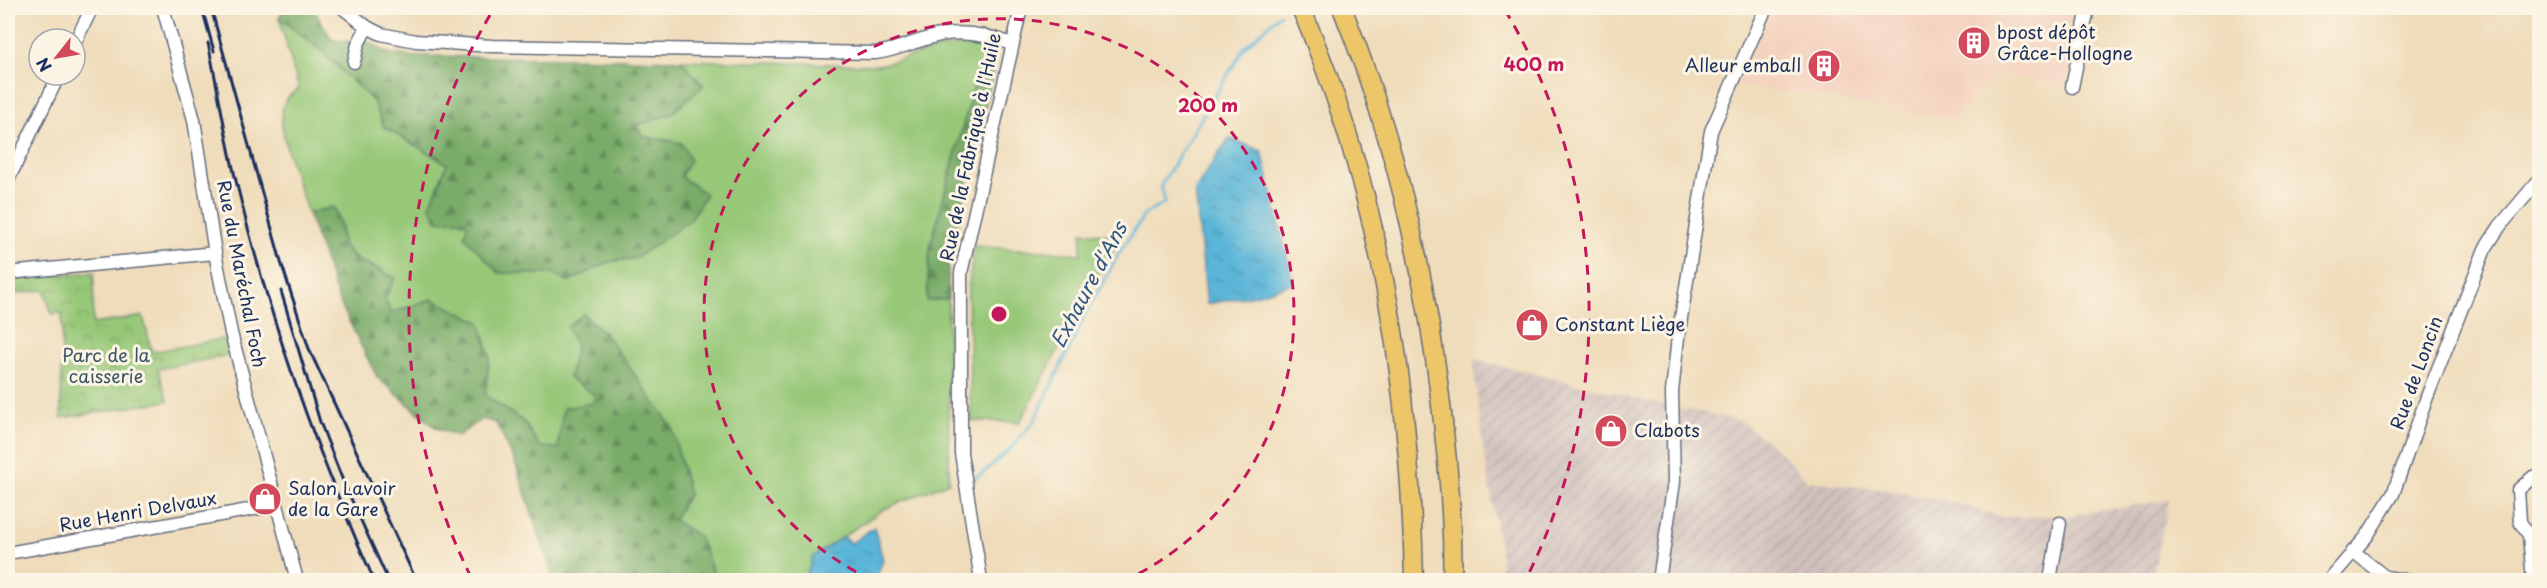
<svg xmlns="http://www.w3.org/2000/svg" width="2547" height="588" viewBox="0 0 2547 588" font-family="'Playpen Sans',sans-serif">
  <defs>
    <pattern id="industrial-furrows" width="10" height="10" patternUnits="userSpaceOnUse" patternTransform="scale(1.5)"><rect width="10" height="10" fill="#d0c0bc"/><path d="M-1 1l2-2M0 10L10 0M9 11l2-2" fill="none" stroke="#b2a5a4"/></pattern>
    <pattern id="forest-firs" width="22" height="20" patternUnits="userSpaceOnUse" patternTransform="scale(1.5)"><rect width="22" height="20" fill="#79ac68"/><path d="M5 1l3.5 6h-7zM16 11l3.5 6h-7z" fill="#628c59"/></pattern>
    <pattern id="park-crowns" width="20" height="18" patternUnits="userSpaceOnUse" patternTransform="scale(1.5)"><rect width="20" height="18" fill="#97c878"/><path d="M2 6a3 3 0 1 1 6 0M12 15a3 3 0 1 1 6 0" fill="none" stroke="#7aa366"/></pattern>
    <pattern id="water-ripples" width="26" height="14" patternUnits="userSpaceOnUse" patternTransform="scale(1.5)"><rect width="26" height="14" fill="#5ab5d8"/><path d="M2 4q2-2 4 0t4 0M15 11q2-2 4 0t4 0" fill="none" stroke="#4a94b2"/></pattern>
  </defs>
  <rect width="100%" height="100%" fill="#fcf5e5"/>
  <filter id="ink" filterUnits="userSpaceOnUse"><feTurbulence type="fractalNoise" baseFrequency=".0167" numOctaves="2"/><feDisplacementMap in="SourceGraphic" scale="12" xChannelSelector="R" yChannelSelector="G"/><feConvolveMatrix kernelMatrix="1 2 1 2 8 2 1 2 1" color-interpolation-filters="sRGB"/></filter>
  <filter id="wash" filterUnits="userSpaceOnUse"><feTurbulence type="fractalNoise" baseFrequency=".008" numOctaves="4" result="noise"/><feDisplacementMap in="SourceGraphic" scale="24" xChannelSelector="R" yChannelSelector="G"/><feGaussianBlur stdDeviation="1.35" result="paint"/><feColorMatrix in="noise" values="0 0 0 0 0 0 0 0 0 0 0 0 0 0 0 0 0 1.4 0 .05"/><feComposite in="paint" operator="in"/></filter>
  <g filter="url(#wash)">
    <rect width="100%" height="100%" fill="#efdcba"/>
    <!-- built -->
    <polygon fill="#f4d3c0" points="1772,8 2085,8 2064,88 1997,72 1953,119 1738,84"/>
    <!-- industrial -->
    <polygon fill="url(#industrial-furrows)" points="1473,359 1680,409 1701,412 1741,421 1779,451 1808,481 1880,489 1948,501 2002,517 2065,516 2169,500 2152,580 1499,580 1501,557 1482,439"/>
    <!-- green -->
    <g fill="#97c878" stroke="#597c6b" stroke-width="1.5">
      <path d="M279,18L318,48L373,101L384,127L447,164L430,206L468,224L465,237L499,273L554,274L569,282L608,262L636,258L690,220L706,194L681,177V143L642,136L637,125L671,114L703,85L681,60L878,65C909,60 969,30 996,55L994,69L973,89L930,247L927,300L948,299L949,482L884,509L813,557L805,580H716L699,536L673,520L604,333L584,314L569,378L595,395L594,404L558,449L540,447L524,422L485,395L490,356L432,299L391,313L385,299L383,270L357,260L343,245L340,221L334,207L308,213C301,192 275,126 283,106C286,98 291,94 299,89Z"/>
      <polygon points="1082,232 1122,236 1100,271 1020,422 971,421 968,290 974,246 1081,254"/>
    </g>
    <!-- forest -->
    <g fill="url(#forest-firs)" stroke="#4a6e63" stroke-width="1.5">
      <polygon points="284,8 313,8 332,40 371,43 387,53 416,57 423,56 681,60 703,86 671,114 638,125 642,136 681,143 690,159 681,177 706,194 690,220 636,258 608,262 569,282 554,274 499,273 465,237 467,224 462,220 437,221 430,206 447,164 384,127 373,101 318,48 279,18"/>
      <polygon points="994,69 948,266 948,299 927,301 930,247 973,89"/>
      <path d="M334,207C339,219 339,230 343,243C348,263 379,268 395,278L385,299L391,313L432,299L480,322L490,356L485,395L524,422L540,447L558,448L563,408L594,403L595,395L569,378L576,346L567,327L584,314L607,336L672,427L689,494L673,520L699,536L716,580H554L515,462L496,423L482,419L458,436L436,428L377,377L339,301L308,213Z"/>
    </g>
    <!-- park -->
    <polygon fill="url(#park-crowns)" stroke="#597c6b" stroke-width="1.5" points="94,272 93,324 143,316 152,352 226,338 230,355 158,369 168,401 61,418 62,313 52,314 44,290 8,295 8,280"/>
    <!-- water -->
    <g fill="url(#water-ripples)" stroke="#3a729b" stroke-width="1.5">
      <polygon points="1229,138 1262,151 1293,283 1259,294 1207,304 1195,190"/>
      <polygon points="874,527 883,560 875,580 805,580 813,557 844,536 850,544"/>
    </g>
    <g fill="none" stroke-linecap="round" stroke-linejoin="round">
      <!-- stream -->
      <polyline stroke="#5ab5d8" stroke-width="3" points="972,480 988,469 1011,448 1035,420 1087,311 1119,253 1145,214 1165,203 1161,185 1244,48 1280,14"/>
    </g>
  </g>
  <g filter="url(#ink)">
    <g fill="none" stroke-linecap="round" stroke-linejoin="round">
      <!-- minor casing -->
      <g stroke="#656c7e" stroke-width="15">
        <g id="minor">
          <polyline points="163,8 194,120 215,253 231,333 297,580"/>
          <path d="M343,8L367,27L381,34L416,41L492,46L875,53C894,51 910,43 929,38C956,29 985,34 1012,44"/>
          <polyline points="75,42 92,8"/>
          <polyline points="354,62 358,44 367,27"/>
          <polyline points="2072,87 2088,8"/>
          <polyline points="8,180 59,75"/>
          <polyline points="8,273 215,253"/>
          <polyline points="2353,551 2385,577 2405,580"/>
          <polyline points="8,553 276,505"/>
          <polyline points="981,580 961,453 961,273 1021,8"/>
          <polyline points="1659,580 1674,482 1672,392 1678,337 1711,131 1766,8"/>
          <polyline points="2050,580 2060,523"/>
          <polyline points="2329,580 2367,536 2393,494 2427,397 2485,249 2500,226 2540,179"/>
          <polyline points="2533,580 2529,535 2520,522 2518,490 2533,477 2540,476"/>
        </g>
      </g>
      <!-- highway casing -->
      <g stroke="#656c7e" stroke-width="21">
        <g id="highway">
          <path d="M1301,8C1380,193 1410,380 1414,580"/>
          <path d="M1342,8C1395,138 1426,273 1442,413C1448,468 1454,525 1452,580"/>
        </g>
      </g>
      <!-- minor -->
      <use href="#minor" stroke="#fff" stroke-width="12"/>
      <!-- highway -->
      <use href="#highway" stroke="#ecc669" stroke-width="18"/>
      <!-- rail -->
      <g stroke="#1b2f5e" stroke-width="3">
        <polyline points="202,8 214,51"/>
        <polyline points="211,8 281,262 309,349 416,580"/>
        <path d="M208,43C218,89 225,135 236,181C269,318 316,452 374,580"/>
        <polyline points="281,291 320,422 343,481 388,580"/>
      </g>
    </g>
  </g>
  <!-- distance rings -->
  <g fill="none" stroke="#c2185b" stroke-width="3" stroke-dasharray="10 8">
    <path d="M872 580A295 295 0 1 1 1126 580"/>
    <path d="M471 577A590 590 0 0 1 493 10M1505 10A590 590 0 0 1 1527 577"/>
  </g>
  <!-- icons -->
  <defs>
    <g id="building-disc" transform="scale(1.725)"><circle r="9.5" fill="#d1495b" stroke="#fcf5e5"/><path d="M-4-6H4V6H1V3H-1V6H-4ZM-2.5-4.3h1.7v1.8h-1.7ZM.8-4.3h1.7v1.8H.8ZM-2.5-1h1.7V.8h-1.7ZM.8-1h1.7V.8H.8Z" fill="#fff"/></g>
    <g id="shop-disc" transform="scale(1.725)"><circle r="9.5" fill="#d1495b" stroke="#fcf5e5"/><path d="M-5-2.5h2.3a2.7 3.5 0 0 1 5.4 0H5L5.5 6h-11ZM-1.5-2.5h3a1.5 2.3 0 0 0-3 0Z" fill="#fff"/></g>
  </defs>
  <g fill-rule="evenodd">
    <use href="#building-disc" x="1974" y="43"/>
    <use href="#building-disc" x="1824" y="66"/>
    <use href="#shop-disc" x="1532" y="325"/>
    <use href="#shop-disc" x="1611" y="431"/>
    <use href="#shop-disc" x="265" y="499"/>
  </g>
  <g text-anchor="middle" stroke-width="6" stroke-linejoin="round" paint-order="stroke">
    <!-- poi labels -->
    <g font-size="18" fill="#1b2f5e" stroke="#fcf5e5" text-anchor="start">
      <text x="1997" y="39">bpost dépôt<tspan x="1997" dy="21">Grâce-Hollogne</tspan></text>
      <text x="1801" y="72" text-anchor="end">Alleur emball</text>
      <text x="1555" y="331">Constant Liège</text>
      <text x="1634" y="437">Clabots</text>
      <text x="288" y="495">Salon Lavoir<tspan x="288" dy="21">de la Gare</tspan></text>
    </g>
    <!-- street labels -->
    <g font-size="18" fill="#1b2f5e" stroke="#fcf5e5">
      <text transform="translate(971 147) rotate(-78)" y="6">Rue de la Fabrique à l'Huile</text>
      <text transform="translate(241 274) rotate(79)" y="6">Rue du Maréchal Foch</text>
      <text transform="translate(2417 373) rotate(-70)" y="6">Rue de Loncin</text>
      <text transform="translate(138 512) rotate(-10)" y="6">Rue Henri Delvaux</text>
    </g>
    <!-- park labels -->
    <g font-size="18" fill="#3a5564" stroke="#fcf5e5">
      <text x="106" y="362">Parc de la<tspan x="106" dy="21">caisserie</tspan></text>
    </g>
    <!-- water labels -->
    <g font-size="20" font-style="italic" fill="#2e5783" stroke="#fcf5e5">
      <text transform="translate(1089 285) rotate(-62)" y="7">Exhaure d'Ans</text>
    </g>
  </g>
  <circle cx="999" cy="314" r="9" fill="#c2185b" stroke="#fcf5e5" stroke-width="3"/>
  <g font-size="18" text-anchor="middle" font-weight="bold" fill="#c2185b" stroke="#fcf5e5" stroke-width="6" stroke-linejoin="round" paint-order="stroke">
    <text x="1534" y="71">400 m</text>
    <text x="1208" y="112">200 m</text>
  </g>
  <!-- margin -->
  <rect width="2547" height="588" fill="none" stroke="#fcf5e5" stroke-width="30"/>
  <!-- north arrow -->
  <g transform="translate(57 57) rotate(239)"><circle r="28" fill="#fcf5e5" stroke="#a2a6af" stroke-width="1.5"/>
  <path d="M0-4.5L10 22L0 15L-10 22Z" fill="#d1495b"/>
  <text y="-9" font-size="16" font-weight="bold" text-anchor="middle" fill="#1b2f5e">N</text>
  </g>
</svg>
